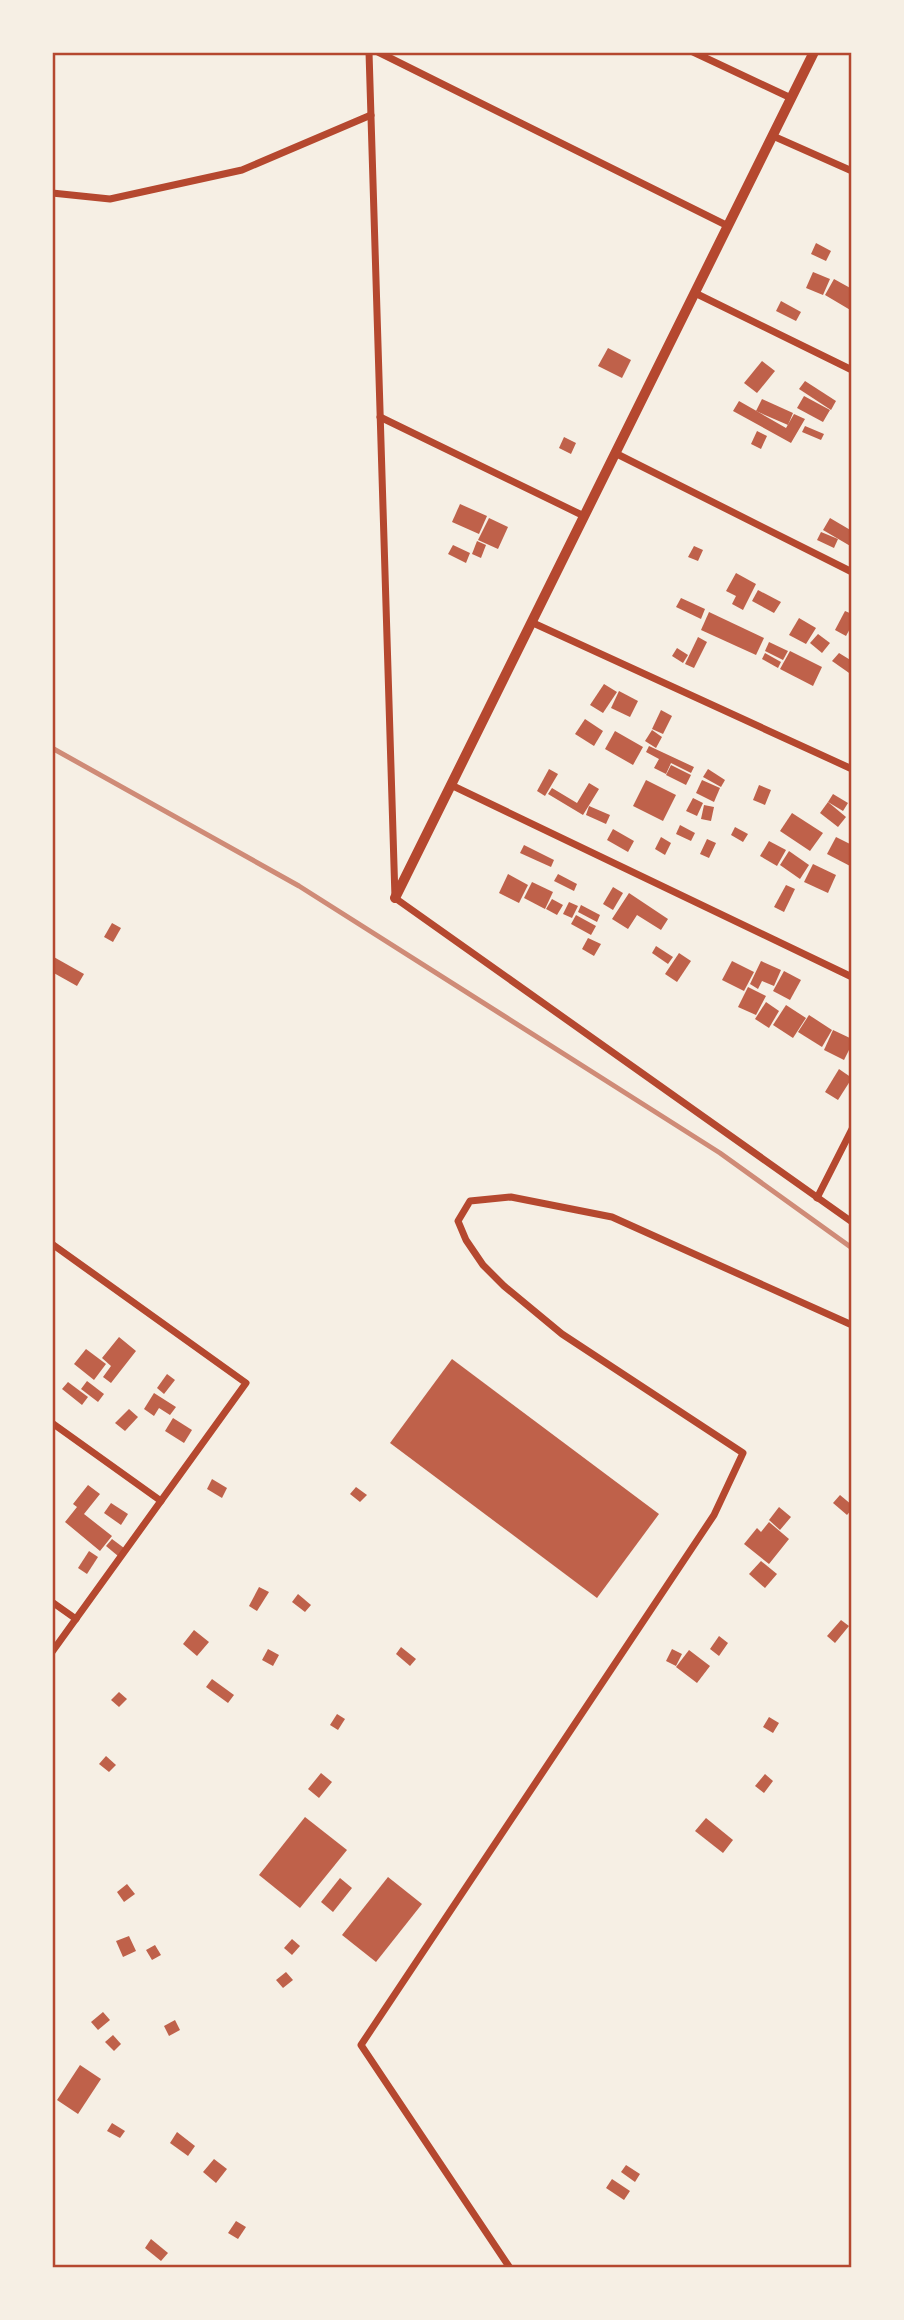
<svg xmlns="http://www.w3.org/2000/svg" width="904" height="2320" viewBox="0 0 904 2320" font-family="Cabin,sans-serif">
  <rect width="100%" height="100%" fill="#f6efe4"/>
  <!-- building -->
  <g fill="#bf614a">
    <polygon points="816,243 831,251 826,261 811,254"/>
    <polygon points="813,272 830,279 823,295 806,288"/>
    <polygon points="834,279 852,289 852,311 825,295"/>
    <polygon points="781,301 801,312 796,321 776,311"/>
    <polygon points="608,348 631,360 622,378 598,366"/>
    <polygon points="762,361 775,371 757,393 744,383"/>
    <polygon points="805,381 836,401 831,410 799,389"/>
    <polygon points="804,396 830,410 823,422 797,408"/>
    <polygon points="762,399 793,413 788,425 756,411"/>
    <polygon points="739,401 786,428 794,414 805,419 791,443 733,411"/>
    <polygon points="805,426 824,434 821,440 802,432"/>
    <polygon points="757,431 767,436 761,449 751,444"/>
    <polygon points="564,437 576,443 571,454 559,448"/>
    <polygon points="460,504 487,516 479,534 452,522"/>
    <polygon points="489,518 508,527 498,549 478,540"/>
    <polygon points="830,518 852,531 852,547 823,530"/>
    <polygon points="821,532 838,539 834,548 817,540"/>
    <polygon points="477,541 486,545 481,558 472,554"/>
    <polygon points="453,545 470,553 466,563 448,554"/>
    <polygon points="694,546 703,550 698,561 688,557"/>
    <polygon points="736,573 756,584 743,610 732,604 736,596 726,591"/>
    <polygon points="758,590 781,602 774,613 752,601"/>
    <polygon points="681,598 705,609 701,619 676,607"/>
    <polygon points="845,611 852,614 852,625 846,636 835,630"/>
    <polygon points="709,612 764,638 756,655 701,630"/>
    <polygon points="799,618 816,628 806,644 789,635"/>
    <polygon points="818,634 830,643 822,653 810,643"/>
    <polygon points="698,637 707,642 694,668 685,664"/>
    <polygon points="769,642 788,651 783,660 765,651"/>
    <polygon points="677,648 688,655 683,663 672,656"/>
    <polygon points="790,651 822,667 813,686 780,669"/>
    <polygon points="765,653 781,662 778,668 762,659"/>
    <polygon points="839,653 852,661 852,675 832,661"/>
    <polygon points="604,684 617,692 603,713 590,705"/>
    <polygon points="619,691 638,701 630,717 611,708"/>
    <polygon points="661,710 672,716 663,734 652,729"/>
    <polygon points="585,719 603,731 594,746 575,734"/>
    <polygon points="652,730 662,737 656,748 645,741"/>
    <polygon points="615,731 643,747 633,765 605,749"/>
    <polygon points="649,746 694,767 691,773 671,763 666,774 654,768 659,759 646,752"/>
    <polygon points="671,765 691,775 686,785 666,775"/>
    <polygon points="549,769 558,774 545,796 537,791"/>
    <polygon points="708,769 725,780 721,787 703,777"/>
    <polygon points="646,780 676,795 663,821 633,806"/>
    <polygon points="702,780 720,788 714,802 696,793"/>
    <polygon points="589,783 599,789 583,815 548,794 552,788 577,803"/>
    <polygon points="759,785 771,790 765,805 753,800"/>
    <polygon points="833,794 848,803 843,811 828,802"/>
    <polygon points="693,798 703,803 697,816 686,811"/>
    <polygon points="828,802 846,817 838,827 820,813"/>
    <polygon points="704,805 714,807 711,821 701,819"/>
    <polygon points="589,806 610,815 606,824 586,815"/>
    <polygon points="792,813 823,833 810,851 780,831"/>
    <polygon points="680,825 695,833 691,841 676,834"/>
    <polygon points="735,827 748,834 743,842 731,835"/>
    <polygon points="613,829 634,841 628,852 607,840"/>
    <polygon points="661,837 671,843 665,855 655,849"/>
    <polygon points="836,837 852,845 852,867 827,854"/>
    <polygon points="707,839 716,843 709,858 700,854"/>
    <polygon points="769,841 786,850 777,866 760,856"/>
    <polygon points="524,845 554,860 551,867 520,853"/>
    <polygon points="789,851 809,865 800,879 780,865"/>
    <polygon points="813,864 836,875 828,893 804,882"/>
    <polygon points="508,874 528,885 519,903 499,893"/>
    <polygon points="558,874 577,884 574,891 554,881"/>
    <polygon points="532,882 553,892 545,909 524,898"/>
    <polygon points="786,885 795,889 784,912 774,907"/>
    <polygon points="613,887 623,893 613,910 603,904"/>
    <polygon points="629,893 668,919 661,930 637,915 628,929 612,919"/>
    <polygon points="552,899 563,905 557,915 546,909"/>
    <polygon points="569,902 578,906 572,918 563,914"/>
    <polygon points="581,905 600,915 597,922 578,912"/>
    <polygon points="576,915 596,926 591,935 571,924"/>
    <polygon points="112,923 121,928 113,942 104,937"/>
    <polygon points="588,938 601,944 594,956 582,949"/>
    <polygon points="656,946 673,957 668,964 652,953"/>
    <polygon points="679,953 691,961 677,982 665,974"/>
    <polygon points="52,956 84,974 77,986 52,972"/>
    <polygon points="732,961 754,972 744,991 722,980"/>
    <polygon points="761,961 781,970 774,986 762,981 758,989 750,984"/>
    <polygon points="784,971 801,980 790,1000 773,991"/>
    <polygon points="748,987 766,996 756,1015 738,1007"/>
    <polygon points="766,1002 779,1011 769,1028 755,1019"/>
    <polygon points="786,1005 806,1018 793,1038 773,1025"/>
    <polygon points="809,1015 832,1030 822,1047 798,1032"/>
    <polygon points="833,1030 852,1039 852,1044 844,1060 824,1050"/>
    <polygon points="839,1069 852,1078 838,1100 825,1092"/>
    <polygon points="119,1337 136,1351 111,1383 103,1377 111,1366 102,1358"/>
    <polygon points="86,1349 106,1364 94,1380 74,1364"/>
    <polygon points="452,1359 659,1514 597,1598 390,1443"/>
    <polygon points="167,1374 175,1380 164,1394 157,1388"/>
    <polygon points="87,1381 104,1394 98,1402 81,1389"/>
    <polygon points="68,1382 88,1397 82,1405 62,1389"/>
    <polygon points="154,1393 176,1407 170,1415 159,1408 154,1416 144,1409"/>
    <polygon points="129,1409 138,1417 125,1431 115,1423"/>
    <polygon points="173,1418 192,1430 184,1443 165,1431"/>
    <polygon points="212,1479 227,1488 222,1498 207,1489"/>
    <polygon points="88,1485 100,1494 84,1514 112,1536 100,1551 65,1522 77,1507 73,1504"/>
    <polygon points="356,1487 367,1495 360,1502 350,1494"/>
    <polygon points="840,1495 852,1505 852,1509 847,1515 833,1503"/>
    <polygon points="111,1503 128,1514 121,1525 104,1513"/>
    <polygon points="779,1507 791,1517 780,1530 769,1520"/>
    <polygon points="769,1522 789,1539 769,1564 744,1544 757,1528 761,1532"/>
    <polygon points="112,1539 124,1548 118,1556 106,1546"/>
    <polygon points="89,1551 98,1557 87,1574 78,1568"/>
    <polygon points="761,1561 777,1574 765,1588 749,1574"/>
    <polygon points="259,1587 269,1592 257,1611 249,1606"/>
    <polygon points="298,1594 311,1605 305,1612 292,1602"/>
    <polygon points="841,1620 849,1626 835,1643 827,1636"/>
    <polygon points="194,1630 209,1642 197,1656 183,1644"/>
    <polygon points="719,1636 728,1643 719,1656 710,1649"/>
    <polygon points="401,1647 416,1659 410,1666 396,1654"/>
    <polygon points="268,1649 279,1655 273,1666 262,1660"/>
    <polygon points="672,1649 682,1654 676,1666 666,1661"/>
    <polygon points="689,1650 710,1666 697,1683 676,1667"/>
    <polygon points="212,1679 234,1695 228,1703 206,1687"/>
    <polygon points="119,1692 127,1699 119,1707 111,1700"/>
    <polygon points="337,1714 345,1719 338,1730 330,1725"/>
    <polygon points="769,1717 779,1723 773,1733 763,1727"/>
    <polygon points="106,1756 116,1765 109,1772 99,1764"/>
    <polygon points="321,1773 332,1782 319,1798 308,1789"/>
    <polygon points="765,1774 773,1781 764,1793 755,1786"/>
    <polygon points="305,1817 347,1850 300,1908 259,1875"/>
    <polygon points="706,1818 733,1840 723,1853 695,1831"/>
    <polygon points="388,1877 422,1904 376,1962 342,1935"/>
    <polygon points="340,1878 352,1888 333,1912 321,1902"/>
    <polygon points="127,1884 135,1894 124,1902 117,1892"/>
    <polygon points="129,1936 136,1951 123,1957 116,1941"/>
    <polygon points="292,1939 300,1946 292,1955 284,1948"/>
    <polygon points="155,1945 161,1955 152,1960 146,1950"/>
    <polygon points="286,1972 293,1980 283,1988 276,1980"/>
    <polygon points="103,2012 110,2020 98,2030 91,2022"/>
    <polygon points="175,2020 180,2030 169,2036 164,2026"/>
    <polygon points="113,2035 121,2044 114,2051 105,2042"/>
    <polygon points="80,2065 101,2079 78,2114 57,2100"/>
    <polygon points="112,2123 125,2131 120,2138 107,2131"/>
    <polygon points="177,2132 195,2146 188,2156 170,2143"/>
    <polygon points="214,2159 227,2169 216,2183 203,2172"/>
    <polygon points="626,2165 640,2174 635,2182 621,2172"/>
    <polygon points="612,2179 630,2191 624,2200 606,2188"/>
    <polygon points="236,2221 246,2227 238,2239 228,2233"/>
    <polygon points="151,2239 168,2253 161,2261 145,2248"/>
  </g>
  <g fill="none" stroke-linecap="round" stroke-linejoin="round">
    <!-- minor -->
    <g stroke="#b5482f" stroke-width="7">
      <polyline points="369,52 395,898 852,1222"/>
      <polyline points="378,52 728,226"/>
      <polyline points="693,52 791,98"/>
      <polyline points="773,136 852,171"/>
      <polyline points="52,193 110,199 242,170 371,115"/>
      <polyline points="695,293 852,370"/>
      <polyline points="380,417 584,516"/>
      <polyline points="615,453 852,572"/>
      <polyline points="531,622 852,769"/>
      <polyline points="451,785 852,977"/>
      <polyline points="817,1198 852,1129"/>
      <polyline points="52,1244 246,1383 52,1652"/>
      <polyline points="52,1423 161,1501"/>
      <polyline points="52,1602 76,1619"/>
      <polyline points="510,2268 361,2045 714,1515 743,1453 562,1334 504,1286 483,1265 466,1240 458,1221 470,1201 511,1197 612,1217 852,1325"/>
    </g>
    <!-- tertiary -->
    <polyline stroke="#b5482f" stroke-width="10" points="395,898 814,52"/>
    <!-- rail -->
    <polyline stroke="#cf8b77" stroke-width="5" points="52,748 299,886 720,1153 852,1248"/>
  </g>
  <!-- border -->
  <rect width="904" height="2320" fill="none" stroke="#f6efe4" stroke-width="108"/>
  <rect x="54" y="54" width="796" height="2212" fill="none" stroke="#b5482f" stroke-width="2.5"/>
</svg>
